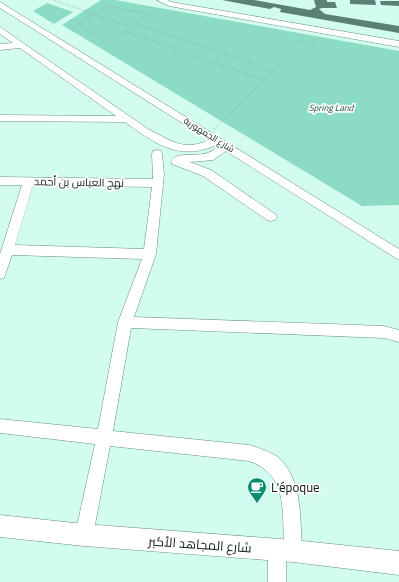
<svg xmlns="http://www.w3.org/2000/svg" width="399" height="582" viewBox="0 0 399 582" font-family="Georgia,Cairo,serif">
  <rect width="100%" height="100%" fill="#d2fcef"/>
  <!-- green -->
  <g fill="#8cdbc5">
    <polygon points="101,0 115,0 399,51 399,205 362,206 62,25"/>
    <polygon points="47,3 73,12 54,24 33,11"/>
  </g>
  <!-- building -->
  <g fill="#5a8176">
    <polygon points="222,0 254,0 310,10 316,7 314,0 327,0 327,2 335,2 337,8 322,8 319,9 325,14 399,26 399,33 280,12 281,9 274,7 270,9"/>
    <polygon points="350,0 375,0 376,5 350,4"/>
    <polygon points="380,1 399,1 399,6 381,5"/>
  </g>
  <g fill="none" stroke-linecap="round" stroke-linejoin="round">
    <!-- minor casing -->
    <g stroke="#668d81" stroke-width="1">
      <g id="minor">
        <polygon points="157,0 167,0 171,2 399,41 399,47 169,6"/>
        <path d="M0,2L399,249V260L226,151L213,160L190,162L211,170L275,214L277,217L275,220L271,221L267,220L203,176L172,164L171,161C177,151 197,157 207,153C211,152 215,149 218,146L216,145C180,162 154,143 125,122L0,121V115L116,116L20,48L0,50V44L13,43L0,34V27L148,129C170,140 183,152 209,140L0,8Z"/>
        <path d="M157,150L161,151L162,154L164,174L156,254L134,317L384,326L399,330V342L384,338L131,328L113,431L249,445C259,448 272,452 280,459C303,482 300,522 302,551L299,557L293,560L287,557L286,555V582H268V549L271,543L277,540L284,545C282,511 288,474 249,461L110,446L93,535L90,541L84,544L78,541L75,535L95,444L0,433V419L98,429L118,322L142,259L12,255L4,278L0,279V254L22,185H0V177L153,179L152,154L153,151ZM33,185L152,187L144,249L15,245Z"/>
      </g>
    </g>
    <!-- major casing -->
    <g stroke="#668d81" stroke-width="1">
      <polygon id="major" points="0,515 84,524 293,540 399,551 399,575 293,562 84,546 0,537"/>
    </g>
    <!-- path -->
    <g stroke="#8eaea4" stroke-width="2" stroke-dasharray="0.5 2" stroke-linecap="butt">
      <polyline points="53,0 131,27"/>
      <polygon points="106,6 149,14 110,44 79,24"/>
      <polyline points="137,24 273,71"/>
      <polyline points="126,32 265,80"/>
      <polyline points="214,129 265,80 299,40 313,44 316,38"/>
    </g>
    <!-- minor -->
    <use href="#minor" fill="#fff" fill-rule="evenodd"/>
    <!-- major -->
    <use href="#major" fill="#fff" fill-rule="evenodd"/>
  </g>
  <!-- icons -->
  <defs>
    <g id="cafe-pin" transform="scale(1)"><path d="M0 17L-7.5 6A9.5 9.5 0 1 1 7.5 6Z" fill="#068e75" stroke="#fefefe"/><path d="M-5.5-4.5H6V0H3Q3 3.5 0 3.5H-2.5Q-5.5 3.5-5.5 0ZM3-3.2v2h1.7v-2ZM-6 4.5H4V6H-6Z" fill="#fff"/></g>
  </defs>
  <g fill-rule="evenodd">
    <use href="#cafe-pin" x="257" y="487"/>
  </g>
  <g text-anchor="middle" stroke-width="3.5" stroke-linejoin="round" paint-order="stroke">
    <!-- far-park labels -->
    <g font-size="9" font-style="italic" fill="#1d5245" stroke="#fefefe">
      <text x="331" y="111">Spring Land</text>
    </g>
    <!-- far-street labels -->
    <g font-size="9" fill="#11211c" stroke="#fefefe">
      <text transform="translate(209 135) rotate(32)" y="3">شارع الجمهورية</text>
    </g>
    <!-- street labels -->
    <g font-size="11" fill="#11211c" stroke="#fefefe">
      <text transform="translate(79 182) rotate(1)" y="4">نهج العباس بن أحمد</text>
    </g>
    <!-- near-poi labels -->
    <g font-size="13" fill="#11211c" stroke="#fefefe" text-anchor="start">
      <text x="271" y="492">L'époque</text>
    </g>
    <!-- near-street labels -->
    <g font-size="13" fill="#11211c" stroke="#fefefe">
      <text transform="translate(200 544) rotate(4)" y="5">شارع المجاهد الأكبر</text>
    </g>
  </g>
</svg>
